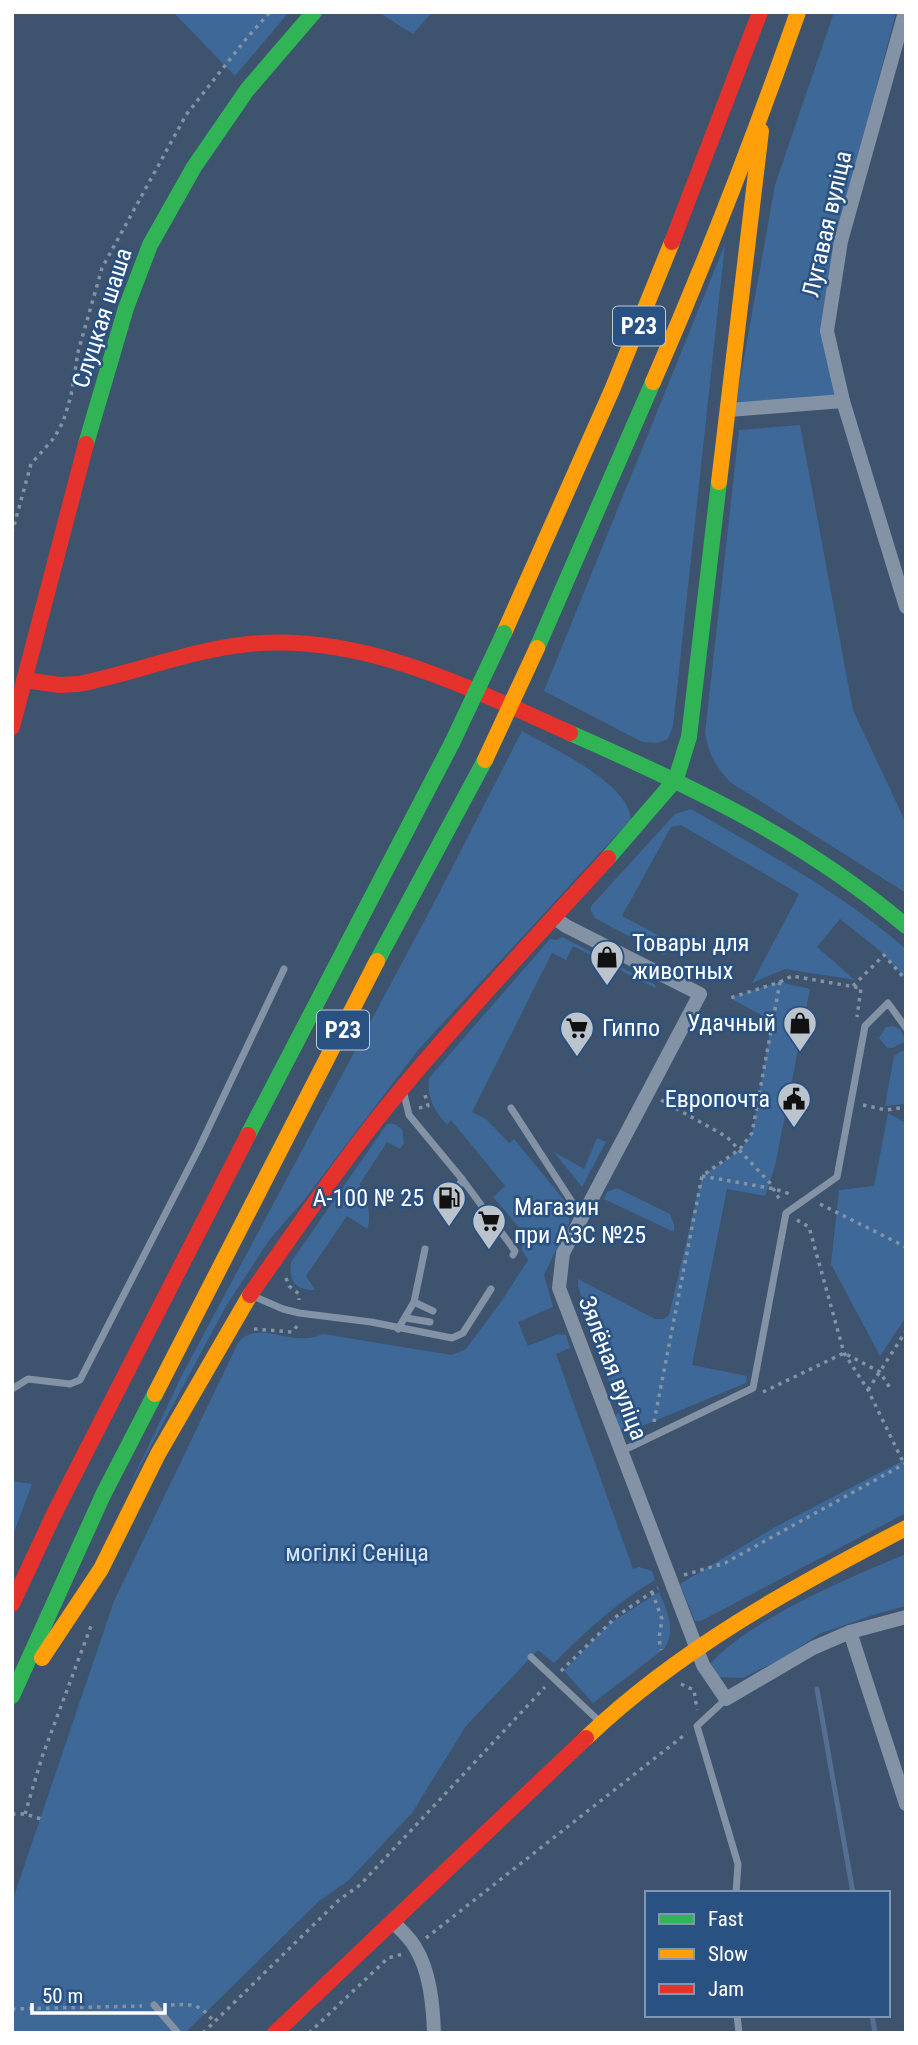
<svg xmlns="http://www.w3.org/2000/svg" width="918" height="2045" viewBox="0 0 918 2045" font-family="'Roboto Condensed',sans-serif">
  <rect width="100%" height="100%" fill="#3d536e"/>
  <!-- green -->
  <g fill="#3d6898">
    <polygon points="173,12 289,12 235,76"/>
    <polygon points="378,12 432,12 413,34"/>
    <polygon points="834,12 896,12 837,240 824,333 839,396 736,403 775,185"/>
    <polygon points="725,244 673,726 668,739 657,743 642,742 544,691"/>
    <path d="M800,425L853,710L906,823V893L730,782C715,766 709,754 705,733L739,430Z"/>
    <path d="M522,731C551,748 628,782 631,819L418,1050L305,1199L270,1239L226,1306L127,1491L183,1373L436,899Z"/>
    <path d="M691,809C765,852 841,892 906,949V979L880,951L840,919L817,947L855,980L785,969L752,983L799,894L681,825L671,827L622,916L675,944L664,955L595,918L591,911V906L675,814Z"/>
    <path d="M562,937L654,984L657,989L573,946L566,960L552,953L472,1112L486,1119L509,1143L514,1139L565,1201L570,1211L569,1223L544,1275L553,1307L518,1322L528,1346L558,1334L566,1335L570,1348L556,1354L633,1569L639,1567L652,1571L655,1580C616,1603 586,1631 554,1663L538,1650L466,1726L412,1813L348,1881L319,1901L185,2033H12V1902L114,1601L238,1343C256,1321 283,1341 307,1338C312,1338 318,1336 323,1334L452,1355L466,1349L503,1299L528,1260L522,1250L524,1233L493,1197L505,1186L451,1120L447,1125C434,1110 427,1099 429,1078L550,939L557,940Z"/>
    <path d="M780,982L810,989L775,1166L765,1196L727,1189L692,1365L747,1376L746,1383L623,1434L617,1428L615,1416L619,1412L578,1286V1279L655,1319H664L669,1315L702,1176C720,1163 747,1150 753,1129L772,1021L730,998Z"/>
    <polygon points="893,1026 900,1029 906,1041 893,1048 887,1048 879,1038 886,1027"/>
    <polygon points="903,1050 906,1055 906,1104 885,1106 894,1056"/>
    <polygon points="888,1113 906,1123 906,1317 880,1356 831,1264 839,1190 874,1186"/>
    <path d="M387,1124H394L402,1129L404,1143L400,1149L387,1142L359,1185L370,1191C364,1204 373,1216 367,1229L347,1216L306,1276L315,1290C295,1290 289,1282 291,1262Z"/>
    <polygon points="597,1138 606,1142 582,1187 554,1152 584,1169"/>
    <polygon points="617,1188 670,1214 674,1224 674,1232 604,1199 607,1192"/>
    <polygon points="906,1459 906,1513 701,1621 695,1621 680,1584 775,1527"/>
    <polygon points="12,1481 32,1484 12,1538"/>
    <path d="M906,1554V1606L873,1615L819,1634L785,1657L743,1678L718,1677L711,1663C753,1618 848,1578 906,1554Z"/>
    <path d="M659,1592C667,1611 677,1630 664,1649L593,1703L564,1671L610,1623Z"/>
  </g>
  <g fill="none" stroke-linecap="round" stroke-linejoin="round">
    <!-- stream -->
    <g stroke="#546f91" stroke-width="5">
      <polyline points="817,1689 853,1893"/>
      <polyline points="872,2015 875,2033"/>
    </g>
    <!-- path -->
    <g stroke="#8392a4" stroke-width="3.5" stroke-dasharray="3.5 5" stroke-linecap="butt">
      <polyline points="12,533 31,464 54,438 63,422 71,396 78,352 102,268 186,115 246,39 270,12"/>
      <polyline points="780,982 792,976 861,988 857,1017"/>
      <polyline points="853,986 884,955 906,980"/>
      <polyline points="661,1100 727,1137 770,1183 781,1202"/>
      <polyline points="863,1105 886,1110 906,1107"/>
      <polyline points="419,1108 428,1106 424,1091"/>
      <polyline points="702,1176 775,1189 793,1195"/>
      <polyline points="820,1204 906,1247"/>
      <polyline points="797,1220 809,1227 844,1353 868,1390 904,1464"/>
      <polyline points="286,1278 289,1286 299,1294 299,1300"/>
      <polyline points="254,1329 292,1332 298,1325"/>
      <polyline points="868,1390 906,1331"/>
      <polyline points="763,1392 844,1353 880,1372 890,1388"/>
      <polyline points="654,1422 702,1176 740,1149 752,1133 780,982 730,998"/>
      <polyline points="684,1575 725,1563 906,1463"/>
      <polyline points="652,1592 662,1619 659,1638 661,1650"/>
      <polyline points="561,1671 617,1616 658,1588"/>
      <polyline points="681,1684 694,1690 697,1710"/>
      <polyline points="12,1814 25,1814 41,1819"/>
      <polyline points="25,1814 42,1757 91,1626"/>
      <polyline points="426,1938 687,1733"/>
      <path d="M171,2005C193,2004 199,2003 214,2022"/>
      <polyline points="12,2009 142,2006"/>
      <polyline points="203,2033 339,1900 360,1885 545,1687"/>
      <polyline points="309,2033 388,1958 403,1954"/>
    </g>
    <!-- lane -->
    <g stroke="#8392a4" stroke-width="7">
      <polyline points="404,1094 409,1115 462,1179 447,1214"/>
      <polyline points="511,1108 581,1216"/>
      <polyline points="462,1179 515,1251 513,1255"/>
      <polyline points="253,1296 283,1309 299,1313 371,1322 452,1338 463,1333 491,1289"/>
      <polyline points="414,1302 433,1311"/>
      <polyline points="406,1318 430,1322"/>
      <polyline points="398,1329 414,1302 425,1249"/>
      <polyline points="12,1389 28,1379 70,1384 80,1380 199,1148 284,969"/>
      <polyline points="620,1452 753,1388 786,1213 837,1177 865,1026 888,1003 906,1028"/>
      <polyline points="531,1657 599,1721"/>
      <polyline points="726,1699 697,1726 738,1864 736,1893"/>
      <polyline points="154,2005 178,2033"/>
      <polyline points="737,2015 739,2033"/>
    </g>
    <!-- street -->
    <g stroke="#8392a4" stroke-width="14">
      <polyline points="905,12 841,241 827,331 843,401 906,607"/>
      <polyline points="729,410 843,401"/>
      <polyline points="553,917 566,926 700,994 563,1253 559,1288 703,1665 726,1699 813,1648 850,1632 906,1617"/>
      <polyline points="850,1632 906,1804"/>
      <path d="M393,1922C401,1930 410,1938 415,1947C430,1971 433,2005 434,2033"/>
    </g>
    <!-- fast -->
    <g stroke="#30b455" stroke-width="16">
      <polyline points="86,444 126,308 150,245 194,167 247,90 314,12"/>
      <polyline points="537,648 653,382"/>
      <path d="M570,733C693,787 802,838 906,926"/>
      <polyline points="608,858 676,779 689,737 719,482"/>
      <polyline points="377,961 485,760"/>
      <polyline points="248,1135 452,743"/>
      <polyline points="12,1696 103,1495 155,1394"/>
    </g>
    <!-- slow -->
    <g stroke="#ff9f0a" stroke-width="16">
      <path d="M653,382C706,261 754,137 798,12"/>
      <polyline points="719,482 761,131"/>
      <polyline points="504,633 612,390 672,242"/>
      <polyline points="155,1394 377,961"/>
      <polyline points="42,1658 101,1569 158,1454 250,1295"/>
      <path d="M586,1738C679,1649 793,1587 906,1528"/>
    </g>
    <!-- jam -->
    <g stroke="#e5322d" stroke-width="16">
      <polyline points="672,242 760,12"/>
      <path d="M24,680L60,685L78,684C135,673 190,650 249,644C363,633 469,688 570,733"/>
      <polyline points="12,727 86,444"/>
      <path d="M250,1295C301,1222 351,1148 409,1080C473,1004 541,931 608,858"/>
      <polyline points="12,1604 54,1514 248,1135"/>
      <polyline points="275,2033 586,1738"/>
    </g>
    <!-- fast-bridge -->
    <polyline stroke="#30b455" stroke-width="16" points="452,743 504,633"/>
    <!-- slow-bridge -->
    <polyline stroke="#ff9f0a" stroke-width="16" points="485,760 537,648"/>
  </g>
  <!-- icons -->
  <defs>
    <g id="shop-pin" transform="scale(1.75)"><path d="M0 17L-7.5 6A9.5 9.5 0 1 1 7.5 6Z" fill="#bbc3cc" stroke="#295182"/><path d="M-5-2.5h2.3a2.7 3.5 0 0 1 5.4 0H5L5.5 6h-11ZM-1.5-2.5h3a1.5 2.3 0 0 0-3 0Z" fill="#111"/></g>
    <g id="supermarket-pin" transform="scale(1.75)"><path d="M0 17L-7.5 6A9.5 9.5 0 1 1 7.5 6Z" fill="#bbc3cc" stroke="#295182"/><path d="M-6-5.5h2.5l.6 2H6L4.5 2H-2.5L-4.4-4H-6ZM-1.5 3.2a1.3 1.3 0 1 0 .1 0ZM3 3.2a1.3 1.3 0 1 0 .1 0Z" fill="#111"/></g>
    <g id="civic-pin" transform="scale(1.75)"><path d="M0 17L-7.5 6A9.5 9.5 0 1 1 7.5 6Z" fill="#bbc3cc" stroke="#295182"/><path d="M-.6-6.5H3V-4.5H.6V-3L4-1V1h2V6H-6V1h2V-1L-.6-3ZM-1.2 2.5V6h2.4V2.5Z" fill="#111"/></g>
    <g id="fuel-pin" transform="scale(1.75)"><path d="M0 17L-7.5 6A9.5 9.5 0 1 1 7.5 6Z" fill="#bbc3cc" stroke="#295182"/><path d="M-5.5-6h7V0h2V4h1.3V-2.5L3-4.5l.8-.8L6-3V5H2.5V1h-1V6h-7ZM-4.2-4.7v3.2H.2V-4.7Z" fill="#111"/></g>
  </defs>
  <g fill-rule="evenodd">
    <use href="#shop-pin" x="607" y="957"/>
    <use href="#shop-pin" x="800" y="1023"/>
    <use href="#supermarket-pin" x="577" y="1028"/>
    <use href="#civic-pin" x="794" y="1099"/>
    <use href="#fuel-pin" x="449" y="1198"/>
    <use href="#supermarket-pin" x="489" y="1221"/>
  </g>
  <g text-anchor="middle" stroke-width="5" stroke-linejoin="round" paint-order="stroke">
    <!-- shield labels -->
    <g fill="#295182" stroke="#bfcbda" stroke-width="2">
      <rect x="613" y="306.5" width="52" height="39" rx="5"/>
      <rect x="317" y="1010.5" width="52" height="39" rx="5"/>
    </g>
    <g font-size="23" font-weight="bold" fill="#fff">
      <text x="639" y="334">Р23</text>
      <text x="343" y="1038">Р23</text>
    </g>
    <!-- street labels -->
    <g font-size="24" fill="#fff" stroke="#295182">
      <text transform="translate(827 224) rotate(-77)" y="8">Лугавая вуліца</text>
      <text transform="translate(102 318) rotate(-72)" y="8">Слуцкая шаша</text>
      <text transform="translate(613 1368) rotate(69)" y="8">Зялёная вуліца</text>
    </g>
    <!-- poi labels -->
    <g font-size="24" fill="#fff" stroke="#295182" text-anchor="start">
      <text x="632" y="951">Товары для<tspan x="632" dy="28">животных</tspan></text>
      <text x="776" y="1031" text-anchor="end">Удачный</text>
      <text x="602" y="1036">Гиппо</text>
      <text x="770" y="1107" text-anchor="end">Европочта</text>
      <text x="424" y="1206" text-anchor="end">А-100 № 25</text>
      <text x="514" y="1215">Магазин<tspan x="514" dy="28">при АЗС №25</tspan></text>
    </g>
    <!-- park labels -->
    <g font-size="24" fill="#d5e4f5" stroke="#295182">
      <text x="357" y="1561">могілкі Сеніца</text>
    </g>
  </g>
  <!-- border -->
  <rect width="918" height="2045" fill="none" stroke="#ffffff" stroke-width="28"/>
  <!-- legend -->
  <rect x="645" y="1891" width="245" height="126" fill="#295182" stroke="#7f97b4" stroke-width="2"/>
  <rect x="659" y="1914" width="35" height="10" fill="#30b455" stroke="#7f97b4" stroke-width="2"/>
  <text x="708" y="1926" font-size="21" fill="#ffffff">Fast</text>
  <rect x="659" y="1949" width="35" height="10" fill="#ff9f0a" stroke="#7f97b4" stroke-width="2"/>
  <text x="708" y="1961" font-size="21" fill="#ffffff">Slow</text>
  <rect x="659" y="1984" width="35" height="10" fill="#e5322d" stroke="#7f97b4" stroke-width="2"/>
  <text x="708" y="1996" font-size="21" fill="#ffffff">Jam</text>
  <!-- scale -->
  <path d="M32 2003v10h133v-10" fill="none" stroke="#ffffff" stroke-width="3.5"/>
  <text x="42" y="2003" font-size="21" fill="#ffffff" stroke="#295182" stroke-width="5" paint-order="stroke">50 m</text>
</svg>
